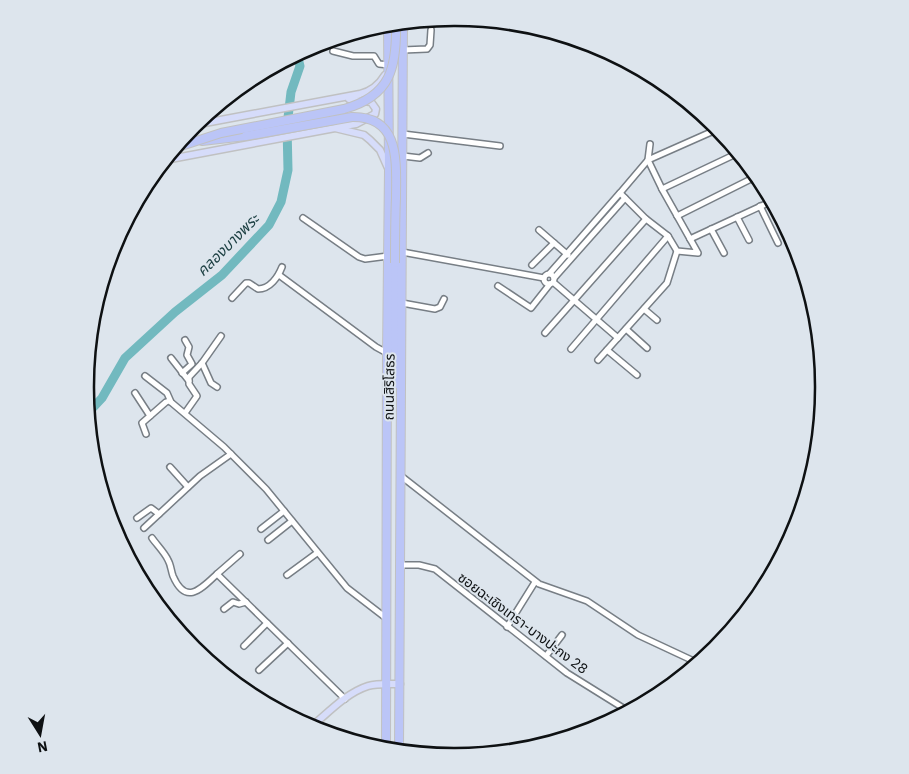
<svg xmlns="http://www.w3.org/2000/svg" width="909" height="774" viewBox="0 0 909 774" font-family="'IBM Plex Sans','Noto Sans Thai',sans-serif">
  <rect width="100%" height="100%" fill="#dde5ed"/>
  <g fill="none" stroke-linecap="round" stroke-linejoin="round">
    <!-- river -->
    <polyline stroke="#72b9bf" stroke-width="9" points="88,413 102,398 125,358 175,312 222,275 269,225 281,202 288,170 287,126 291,92 300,66 297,54"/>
    <!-- minor casing -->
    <g stroke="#777e85" stroke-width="8">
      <g id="minor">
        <polyline points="403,50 427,49 430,45 431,30"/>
        <polyline points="333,51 353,56 374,56 379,64 389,65"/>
        <polyline points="403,134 500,146"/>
        <polyline points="403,156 420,158 428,153"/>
        <polyline points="662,189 738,153"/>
        <polyline points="620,193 648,160 718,129"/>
        <polyline points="760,206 778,243"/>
        <polyline points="677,216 757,176"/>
        <polyline points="737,217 749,240"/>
        <polyline points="303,218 359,257 365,259 388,256"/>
        <polyline points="711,229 724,253"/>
        <polyline points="539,230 568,255"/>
        <polyline points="690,239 772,201"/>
        <polyline points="402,252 544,278"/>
        <polyline points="532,265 554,243"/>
        <polyline points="550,273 620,193 646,219 668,236 677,251 698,253 662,189 648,160 650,144"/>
        <circle cx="549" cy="279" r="5"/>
        <polyline points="279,275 376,347 387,353"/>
        <polyline points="554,278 625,198"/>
        <polyline points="553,282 618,338"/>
        <polyline points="498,286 531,308 550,284"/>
        <path d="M232,298L246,283H249L258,289C270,289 278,277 282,267"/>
        <polyline points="402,303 435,309 440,307 444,299"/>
        <polyline points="644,309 657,320"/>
        <polyline points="626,329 647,348"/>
        <polyline points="545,333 646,219"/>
        <polyline points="571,349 668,236"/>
        <polyline points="607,350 637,375"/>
        <polyline points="171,358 189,381"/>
        <polyline points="598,360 667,283 677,251"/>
        <polyline points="202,363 211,383 217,387"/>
        <polyline points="182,373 192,364 187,355 189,347 185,340"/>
        <polyline points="145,376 167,393 171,402"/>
        <polyline points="135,393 150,416"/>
        <polyline points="185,413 197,396 189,384 189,377 202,363 221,336"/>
        <polyline points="146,434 142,423 166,402 169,401 172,403 224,447 266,489 347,588 386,618"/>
        <polyline points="170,467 188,487"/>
        <polyline points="401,476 539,584 587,601 638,635 698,663"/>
        <polyline points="137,518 151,508 159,514"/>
        <polyline points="144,528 200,476 231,454"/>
        <polyline points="261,529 284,511"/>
        <path d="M152,538C157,545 165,553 168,560C171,565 171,571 173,576C186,606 201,589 217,574L345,699"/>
        <polyline points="268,540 292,521"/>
        <polyline points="401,565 419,565 435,569 567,673 628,711"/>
        <polyline points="217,574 240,554"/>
        <polyline points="287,575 317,553"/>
        <polyline points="224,609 233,602 239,604 246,602"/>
        <polyline points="507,627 535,582"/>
        <polyline points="244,646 267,623"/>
        <polyline points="546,656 562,635"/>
        <polyline points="259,670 288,643"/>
      </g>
    </g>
    <!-- major casing -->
    <g stroke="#c0c1c2" stroke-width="9">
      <g id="major">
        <path d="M194,125L360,94C372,91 379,85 385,75"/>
        <polyline points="338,127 356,124 375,114 376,109 371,102 349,99"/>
        <polyline points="165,160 335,128 364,135 370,140 380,150 388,168"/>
        <path d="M311,727C328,713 346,693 368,686C378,683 389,684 400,684"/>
      </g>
    </g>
    <!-- highway casing -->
    <g stroke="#c0c1c2" stroke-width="10">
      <g id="highway">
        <polyline points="202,141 246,136"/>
        <polyline points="395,263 395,348 397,384"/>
        <polyline points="386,750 387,353 389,170 388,24"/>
        <polyline points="399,751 403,23"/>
      </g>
    </g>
    <!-- minor -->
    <use href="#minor" stroke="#fff" stroke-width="5"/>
    <!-- major -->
    <use href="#major" stroke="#d6dcfa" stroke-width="6"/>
    <!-- highway -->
    <use href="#highway" stroke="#bbc5f7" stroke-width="8"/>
    <!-- highway-bridge casing -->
    <g stroke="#c0c1c2" stroke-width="10" stroke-linecap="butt">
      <g id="highway-bridge">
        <path d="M246,136L352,117C401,116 396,163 396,198C395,220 395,242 395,263"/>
        <path d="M175,148L221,133L344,109C391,96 397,67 396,23"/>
      </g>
    </g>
    <!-- highway-bridge -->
    <use href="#highway-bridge" stroke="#bbc5f7" stroke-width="8"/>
  </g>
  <g text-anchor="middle" stroke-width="4" stroke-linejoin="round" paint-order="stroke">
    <!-- street labels -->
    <g font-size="14" fill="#0e1113" stroke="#dde5ed">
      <text transform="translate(389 387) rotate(-89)" y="5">ถนนสิริโสธร</text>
      <text transform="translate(523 623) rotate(37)" y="5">ซอยฉะเชิงเทรา-บางปะกง 28</text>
    </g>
    <!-- water labels -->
    <g font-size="15" font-style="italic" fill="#1e4144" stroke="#dde5ed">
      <text transform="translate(228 245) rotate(-45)" y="5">คลองบางพระ</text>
    </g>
  </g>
  <!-- crop -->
  <path d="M0 0H909V774H0ZM454 26H455A360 360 0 0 1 815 386V388A360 360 0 0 1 455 748H454A360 360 0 0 1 94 388V386A360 360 0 0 1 454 26Z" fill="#dde5ed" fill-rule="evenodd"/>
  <path fill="none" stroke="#0e1113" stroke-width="2.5" d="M454 26H455A360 360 0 0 1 815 386V388A360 360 0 0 1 455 748H454A360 360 0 0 1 94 388V386A360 360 0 0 1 454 26Z"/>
  <!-- north arrow -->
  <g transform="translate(40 734) rotate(169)" stroke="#dde5ed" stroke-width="4" paint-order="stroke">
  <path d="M0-4L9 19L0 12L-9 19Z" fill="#0e1113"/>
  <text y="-8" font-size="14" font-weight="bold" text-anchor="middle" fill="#0e1113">N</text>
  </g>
</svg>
